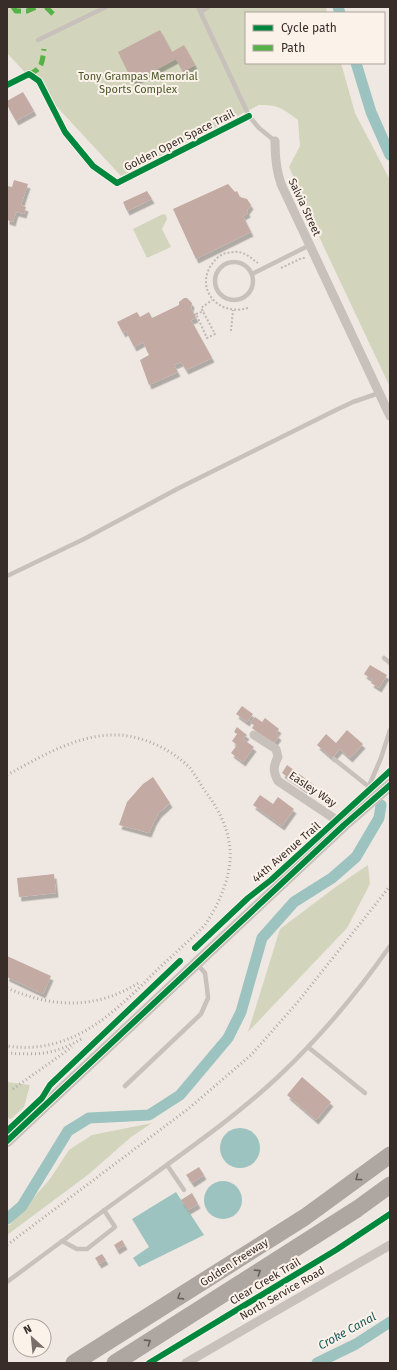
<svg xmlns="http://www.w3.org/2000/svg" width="397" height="1370" viewBox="0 0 397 1370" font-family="'Fira Sans',sans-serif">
  <defs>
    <filter id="shadow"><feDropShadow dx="2.5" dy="4.5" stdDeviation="0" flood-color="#0004"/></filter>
  </defs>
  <rect width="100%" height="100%" fill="#efe8e2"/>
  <!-- green -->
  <g fill="#d2d4bc">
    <path d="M7,7H326L327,13H246V63H341L355,113L390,180V387L322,243L289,167L300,146L298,120C283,109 279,104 259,105L121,176L7,53Z"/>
    <polygon points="163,214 166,215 167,219 162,229 171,247 147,258 133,229"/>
    <polygon points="368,865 370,884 347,928 248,1032 280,929 337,886"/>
    <polygon points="7,1082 30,1085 24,1107 11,1119 7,1118"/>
    <polygon points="152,1123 131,1137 89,1174 7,1235 7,1225 10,1225 50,1179 69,1150 92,1135"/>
  </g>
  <!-- water -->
  <g fill="#9dc3c0">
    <circle cx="240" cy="1148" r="20"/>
    <circle cx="223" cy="1200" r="19"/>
    <polygon points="176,1192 204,1235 139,1267 133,1258 149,1247 132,1219"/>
  </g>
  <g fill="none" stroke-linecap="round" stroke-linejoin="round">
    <!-- canal -->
    <g stroke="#9dc3c0" stroke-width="11">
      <polyline points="338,7 340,13"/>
      <polyline points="356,63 371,112 390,155"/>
      <polyline points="7,1219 22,1206 68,1131 89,1118 149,1115 180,1095 228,1038 241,1012 262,938 294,902 332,878 356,857 379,818 381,805"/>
      <polyline points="317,1363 356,1344 390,1322"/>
    </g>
  </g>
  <!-- building -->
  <g fill="#c3aaa3" filter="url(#shadow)">
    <polygon points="160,30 172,52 184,45 195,65 183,72 176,59 133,82 118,52"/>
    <polygon points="23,92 34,111 16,121 7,105 7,101"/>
    <polygon points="14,180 28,184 21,205 26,207 24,214 16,212 13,222 7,220 7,186 12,187"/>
    <polygon points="228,184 235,192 237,191 240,197 247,199 251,205 247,210 248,213 243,216 251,232 196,259 173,209"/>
    <polygon points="147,191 152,199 127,211 123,202"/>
    <polygon points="184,298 187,298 192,303 191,308 196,318 191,320 212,358 186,370 181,362 174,365 178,372 149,385 140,360 149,355 143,342 134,347 126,331 123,333 117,322 137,312 140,317 149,312 152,318 179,305 179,302"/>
    <polygon points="370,665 387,675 379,688 371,683 373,680 364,674"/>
    <polygon points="242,706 253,714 247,722 236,714"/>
    <polygon points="255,717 262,722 265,718 279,729 276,733 279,736 273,744 252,728 254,725 250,723"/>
    <polygon points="237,727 247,735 243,739 254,747 243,762 231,753 237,745 232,741 237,734 234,732"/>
    <polygon points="347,730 363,744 350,758 340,749 332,758 317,745 326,734 336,743"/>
    <polygon points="287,765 314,785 309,792 282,773"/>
    <polygon points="153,777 170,803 159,813 154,821 149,833 119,825 127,802 143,784"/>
    <polygon points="260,795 273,804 278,797 294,809 282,826 253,805"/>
    <polygon points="54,874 56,893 19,897 17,878"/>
    <polygon points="7,956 51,976 43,994 7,977"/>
    <polygon points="302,1077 331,1102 316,1120 287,1095"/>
    <polygon points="199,1167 204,1175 192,1183 186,1175"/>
    <polygon points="192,1193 198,1204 188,1210 181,1200"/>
    <polygon points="122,1240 125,1245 117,1250 114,1245"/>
    <polygon points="102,1254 106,1260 99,1264 95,1258"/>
  </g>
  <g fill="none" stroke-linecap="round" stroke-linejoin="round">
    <!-- path -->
    <g stroke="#c1b8b3" stroke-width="2" stroke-dasharray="2 2" stroke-linecap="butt">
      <polyline points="281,268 302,258 306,258"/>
      <path d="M248,308C219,317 194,289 212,264C216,258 221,254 227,253C232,252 238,251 242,253C249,255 253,260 258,263"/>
      <polyline points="196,314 204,311"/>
      <polyline points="194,315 196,314 207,338 215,334 201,308 212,300"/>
      <polyline points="231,331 233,310"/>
    </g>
    <!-- service -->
    <g stroke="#c8c0bb" stroke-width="4.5">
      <polyline points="198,7 249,116 259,128 275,141"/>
      <polyline points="201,12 208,7"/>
      <polyline points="38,40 106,7"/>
      <circle cx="234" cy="281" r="19"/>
      <polyline points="252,274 310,245"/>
      <polyline points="7,576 84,539 179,488 338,409 353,402 379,393"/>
      <polyline points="384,658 390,663"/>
      <polyline points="334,759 378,794"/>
      <polyline points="369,786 381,758 390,730"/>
      <polyline points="308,1047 365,1093"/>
      <polyline points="125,1086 201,1014 208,998 207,988 205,973 197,964"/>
      <polyline points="167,1165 184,1190"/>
      <polyline points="62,1241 77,1249 87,1249 115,1227 104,1210"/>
      <path d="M7,1282C54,1247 101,1212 149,1178C194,1145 240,1113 280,1075C321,1036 358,992 390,946"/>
    </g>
    <!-- minor -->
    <g stroke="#c8c0bb" stroke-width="9">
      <path d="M275,141C275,157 276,170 281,184L390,416"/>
      <path d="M254,735L276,749L278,757C273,766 273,772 278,781L344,825"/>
      <polyline points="186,1363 390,1245"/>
    </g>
    <!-- tertiary -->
    <polyline stroke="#c8c0bb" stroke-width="12" points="7,1141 344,825 390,785"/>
    <!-- motorway -->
    <g stroke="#aea7a1" stroke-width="17">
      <polyline points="74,1363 305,1217 390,1155"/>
      <polyline points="115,1363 357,1209 390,1185"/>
    </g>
    <!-- rail -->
    <g stroke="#b0a9a5" stroke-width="3" stroke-dasharray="1 3" stroke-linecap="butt">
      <path d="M7,775C42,756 79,733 120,735C145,737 173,750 190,768C195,775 200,783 205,791C220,811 232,834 230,861C228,884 218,905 205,925C190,940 174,954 158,969C116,1011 73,1056 7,1046"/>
      <path d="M7,988C53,1008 96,1010 140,982"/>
      <path d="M7,1053C39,1055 54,1055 83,1038"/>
      <polyline points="13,1089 72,1047"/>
      <polyline points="7,1245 188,1109 251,1055 297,1003 390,886"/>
    </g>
    <!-- quiet -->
    <g stroke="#56b246" stroke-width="5" stroke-dasharray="10 5" stroke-linecap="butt">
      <polyline points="13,7 16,11 27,11 36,7"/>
      <polyline points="46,7 53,14"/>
      <path d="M29,74C43,69 42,62 44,49"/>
    </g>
    <!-- cycleway casing -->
    <g stroke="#fbf2ea" stroke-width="8">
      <g id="cycleway">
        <polyline points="7,85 29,74 39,81 65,132 93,166 117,183 249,116"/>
        <polyline points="195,948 248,898 271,880 390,771"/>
        <polyline points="7,1131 42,1098 50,1085 180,961"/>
        <polyline points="7,1141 344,825 390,785"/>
        <polyline points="149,1363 336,1250 390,1214"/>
      </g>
    </g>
    <!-- cycleway -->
    <use href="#cycleway" stroke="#00873e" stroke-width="6"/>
  </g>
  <!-- one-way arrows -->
  <defs><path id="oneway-chevron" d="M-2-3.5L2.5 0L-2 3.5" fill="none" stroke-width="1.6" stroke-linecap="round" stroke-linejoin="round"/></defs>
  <g stroke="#685e59">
    <use href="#oneway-chevron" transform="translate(358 1178) rotate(144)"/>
    <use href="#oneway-chevron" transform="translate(258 1272) rotate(-33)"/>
    <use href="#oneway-chevron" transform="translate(180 1297) rotate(148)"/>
    <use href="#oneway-chevron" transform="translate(148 1342) rotate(-33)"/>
  </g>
  <g text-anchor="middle" stroke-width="4" stroke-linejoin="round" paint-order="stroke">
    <!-- park labels -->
    <g font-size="11" fill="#4c592b" stroke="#fbf2ea">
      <text x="138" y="80">Tony Grampas Memorial<tspan x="138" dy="13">Sports Complex</tspan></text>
    </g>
    <!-- street labels -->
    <g font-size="11" fill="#392d29" stroke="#fbf2ea">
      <text transform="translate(179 140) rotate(-27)" y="4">Golden Open Space Trail</text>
      <text transform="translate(305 207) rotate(65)" y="4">Salvia Street</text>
      <text transform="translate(313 789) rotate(34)" y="4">Easley Way</text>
      <text transform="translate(286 852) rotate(-41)" y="4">44th Avenue Trail</text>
      <text transform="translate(234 1262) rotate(-33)" y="4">Golden Freeway</text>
      <text transform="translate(265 1281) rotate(-31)" y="4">Clear Creek Trail</text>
      <text transform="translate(282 1293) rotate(-30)" y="4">North Service Road</text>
    </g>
    <!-- water labels -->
    <g font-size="12" font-style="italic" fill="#1b5e5d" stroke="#fbf2ea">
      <text transform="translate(347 1331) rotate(-29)" y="4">Croke Canal</text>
    </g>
  </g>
  <!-- border -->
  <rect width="397" height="1370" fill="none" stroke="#392d29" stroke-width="16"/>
  <!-- legend -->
  <rect x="245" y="12" width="140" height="52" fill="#fbf2ea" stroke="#ada39d"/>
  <rect x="253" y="25" width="20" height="6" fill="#00873e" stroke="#ada39d"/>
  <text x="281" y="32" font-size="12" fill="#392d29">Cycle path</text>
  <rect x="253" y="45" width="20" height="6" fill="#56b246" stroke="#ada39d"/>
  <text x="281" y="52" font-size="12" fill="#392d29">Path</text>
  <!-- north arrow -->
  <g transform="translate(32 1338) rotate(333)"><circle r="19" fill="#fbf2ea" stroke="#ada39d"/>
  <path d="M0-3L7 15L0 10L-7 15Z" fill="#796e6a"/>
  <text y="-6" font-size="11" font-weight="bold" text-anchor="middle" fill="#392d29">N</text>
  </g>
</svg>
